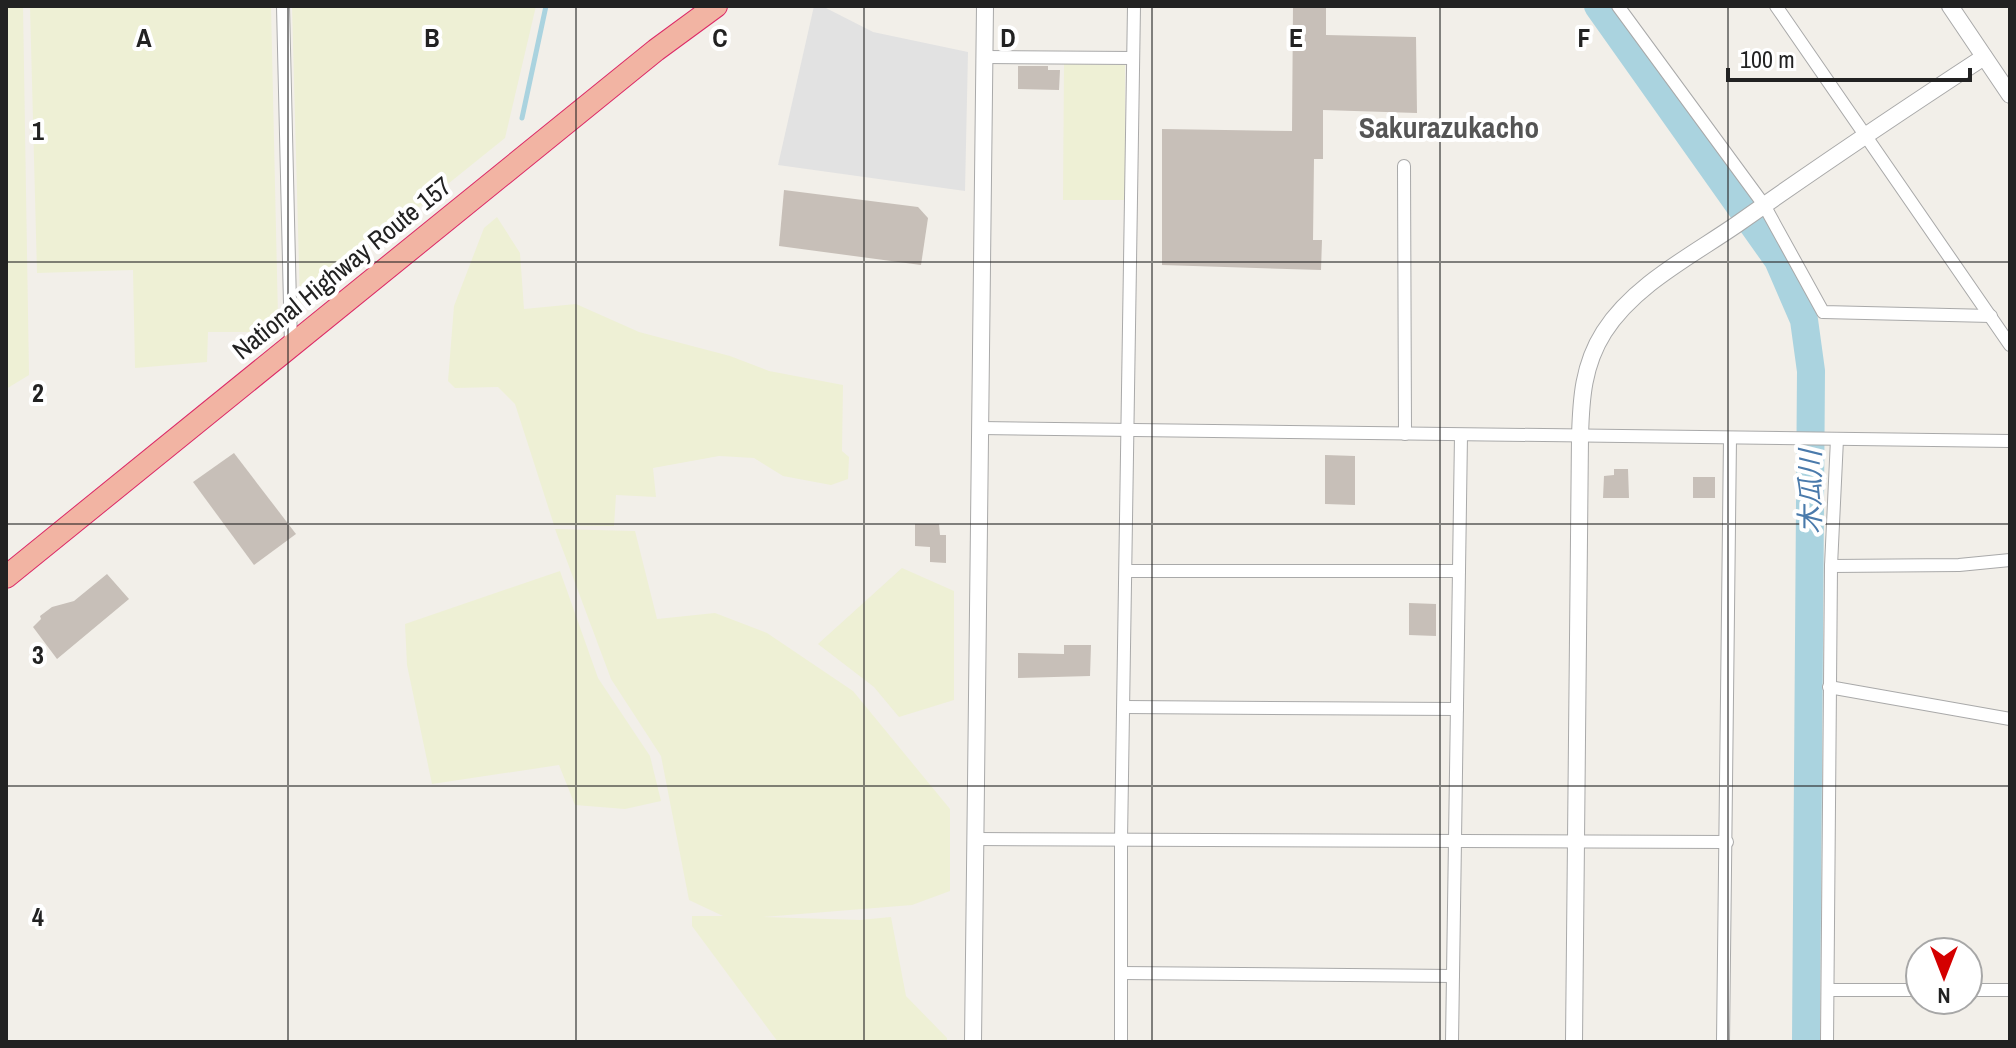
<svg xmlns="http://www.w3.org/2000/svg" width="2016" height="1048" viewBox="0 0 2016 1048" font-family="'Archivo Narrow','Noto Sans JP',sans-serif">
  <rect width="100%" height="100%" fill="#f2efe9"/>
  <!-- farmland -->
  <g fill="#eef0d5">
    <polygon points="6,6 23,6 29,375 6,389"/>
    <polygon points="30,6 271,6 278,318 261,332 208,332 207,362 135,368 133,270 37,273"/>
    <polygon points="292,6 536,6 505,138 300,303"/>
    <polygon points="1064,64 1125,65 1125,200 1063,200"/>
    <polygon points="497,217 520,253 524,309 576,304 639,332 730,356 769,371 843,385 842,451 849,457 848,479 831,485 783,476 754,458 719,456 653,468 656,497 616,495 614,526 554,525 515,404 498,387 455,388 448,381 454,306 484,228"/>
    <polygon points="555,529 635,531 657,619 715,613 767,633 853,691 950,809 950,891 912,905 763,917 860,920 891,917 906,996 947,1038 947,1042 778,1042 692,926 692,916 723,916 689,900 661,756 611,679"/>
    <polygon points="902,568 954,591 954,700 899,717 874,687 818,644"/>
    <polygon points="560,571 598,678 650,756 661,801 625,809 575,805 559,765 432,784 407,665 405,624"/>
  </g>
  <!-- parking -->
  <polygon fill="#e2e2e2" points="814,6 822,6 873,32 968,52 965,191 778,165"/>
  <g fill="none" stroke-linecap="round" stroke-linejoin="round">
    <!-- stream -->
    <polyline stroke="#aad3df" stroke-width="5" points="522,118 546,6"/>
    <!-- river -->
    <polyline stroke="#aad3df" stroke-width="28" points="1598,6 1778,260 1804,320 1811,371 1806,1042"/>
  </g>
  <!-- building -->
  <g fill="#c7bfb8">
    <polygon points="1293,6 1326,6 1326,35 1416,37 1417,113 1323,110 1323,159 1314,159 1313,240 1322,240 1321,270 1162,265 1162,129 1292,131"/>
    <polygon points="1018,66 1048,66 1048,70 1060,70 1059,90 1018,89"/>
    <polygon points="784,190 918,207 928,218 921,265 779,246"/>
    <polygon points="234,453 296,534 254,565 193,482"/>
    <polygon points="1325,455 1355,456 1355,505 1325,504"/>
    <polygon points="1614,469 1628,469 1629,498 1603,498 1604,476 1614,475"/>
    <rect x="1693" y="477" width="22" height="21"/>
    <polygon points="915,524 939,524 940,535 946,535 946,563 930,562 930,547 915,546"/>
    <polygon points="107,574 129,599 57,659 33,627 41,619 40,616 52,607 74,601"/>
    <polygon points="1409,603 1436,604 1436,636 1409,635"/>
    <polygon points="1064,645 1091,645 1090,676 1018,678 1018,653 1064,654"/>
  </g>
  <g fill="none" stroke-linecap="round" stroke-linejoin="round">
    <!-- minor casing -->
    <g stroke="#a9a9a9" stroke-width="14">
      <g id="minor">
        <polyline points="283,6 291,347"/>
        <polyline points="1618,6 1764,205 1823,312 1991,316"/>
        <polyline points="1776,6 2010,345"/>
        <polyline points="985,57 1133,58"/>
        <polyline points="1404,166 1405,434"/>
        <polyline points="980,428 2010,441"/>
        <polyline points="1831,566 1959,565 2010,560"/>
        <polyline points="1126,571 1459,571"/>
        <polyline points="1829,687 2010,719"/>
        <polyline points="1124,707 1457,709"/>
        <polyline points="975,839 1727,842"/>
        <polyline points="1121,973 1453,976"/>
        <polyline points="1828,990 1920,990"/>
        <polyline points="1968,990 2010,990"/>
        <polyline points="1121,1042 1121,840 1134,6"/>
        <polyline points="1452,1042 1461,435"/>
        <polyline points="1723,1042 1730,438"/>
        <polyline points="1827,1042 1831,566 1837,439"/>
      </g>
    </g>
    <!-- tertiary casing -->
    <g stroke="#a9a9a9" stroke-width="18">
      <g id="tertiary">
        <polyline points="1950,6 2010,95"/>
        <polyline points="973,1042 985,6"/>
        <path d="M1574,1042L1580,437C1581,399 1583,365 1604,332C1634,285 1691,256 1736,225C1818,167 1900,112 1984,57"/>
      </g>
    </g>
    <!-- trunk casing -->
    <g stroke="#dc2a67" stroke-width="24">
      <polyline id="trunk" points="6,577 656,50 716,6"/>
    </g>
    <!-- minor -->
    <use href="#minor" stroke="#fff" stroke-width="12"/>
    <!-- tertiary -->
    <use href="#tertiary" stroke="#fff" stroke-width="16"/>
    <!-- trunk -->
    <use href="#trunk" stroke="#f2b4a3" stroke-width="22"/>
  </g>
  <!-- grid -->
  <path fill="none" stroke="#222" stroke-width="2" stroke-opacity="0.55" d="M288,6V1042M576,6V1042M864,6V1042M1152,6V1042M1440,6V1042M1728,6V1042M6,262H2010M6,524H2010M6,786H2010"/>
  <g text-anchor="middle" stroke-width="8" stroke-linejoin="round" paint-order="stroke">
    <!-- street labels -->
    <g font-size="26" fill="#222" stroke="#fff">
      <text transform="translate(342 268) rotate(-39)" y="9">National Highway Route 157</text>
    </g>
    <!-- water labels -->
    <g font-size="28" font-style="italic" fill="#4a7aab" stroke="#fff">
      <text transform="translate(1810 492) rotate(-90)" y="10">木瓜川</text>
    </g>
    <!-- quarter labels -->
    <g font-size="30" font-weight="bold" fill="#555" stroke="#fff">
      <text x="1449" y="138">Sakurazukacho</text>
    </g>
  </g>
  <g font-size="26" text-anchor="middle" font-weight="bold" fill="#222" stroke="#fff" stroke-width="8" stroke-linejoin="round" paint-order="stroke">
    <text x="144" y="47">A</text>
    <text x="432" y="47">B</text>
    <text x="720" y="47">C</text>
    <text x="1008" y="47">D</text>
    <text x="1296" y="47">E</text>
    <text x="1584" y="47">F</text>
    <text x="38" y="140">1</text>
    <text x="38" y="402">2</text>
    <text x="38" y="664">3</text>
    <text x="38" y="926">4</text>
  </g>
  <!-- border -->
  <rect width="2016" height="1048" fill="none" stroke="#222222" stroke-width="16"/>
  <!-- north arrow -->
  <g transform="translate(1944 976) rotate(180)"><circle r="38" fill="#ffffff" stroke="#a7a7a7" stroke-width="2"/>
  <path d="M0-6L14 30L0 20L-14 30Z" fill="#d40000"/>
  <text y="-12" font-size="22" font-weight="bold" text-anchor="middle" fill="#222222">N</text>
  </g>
  <!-- scale -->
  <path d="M1728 68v12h242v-12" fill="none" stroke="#222222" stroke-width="4"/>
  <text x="1740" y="68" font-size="24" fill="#222222" stroke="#ffffff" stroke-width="6" paint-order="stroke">100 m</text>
</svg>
